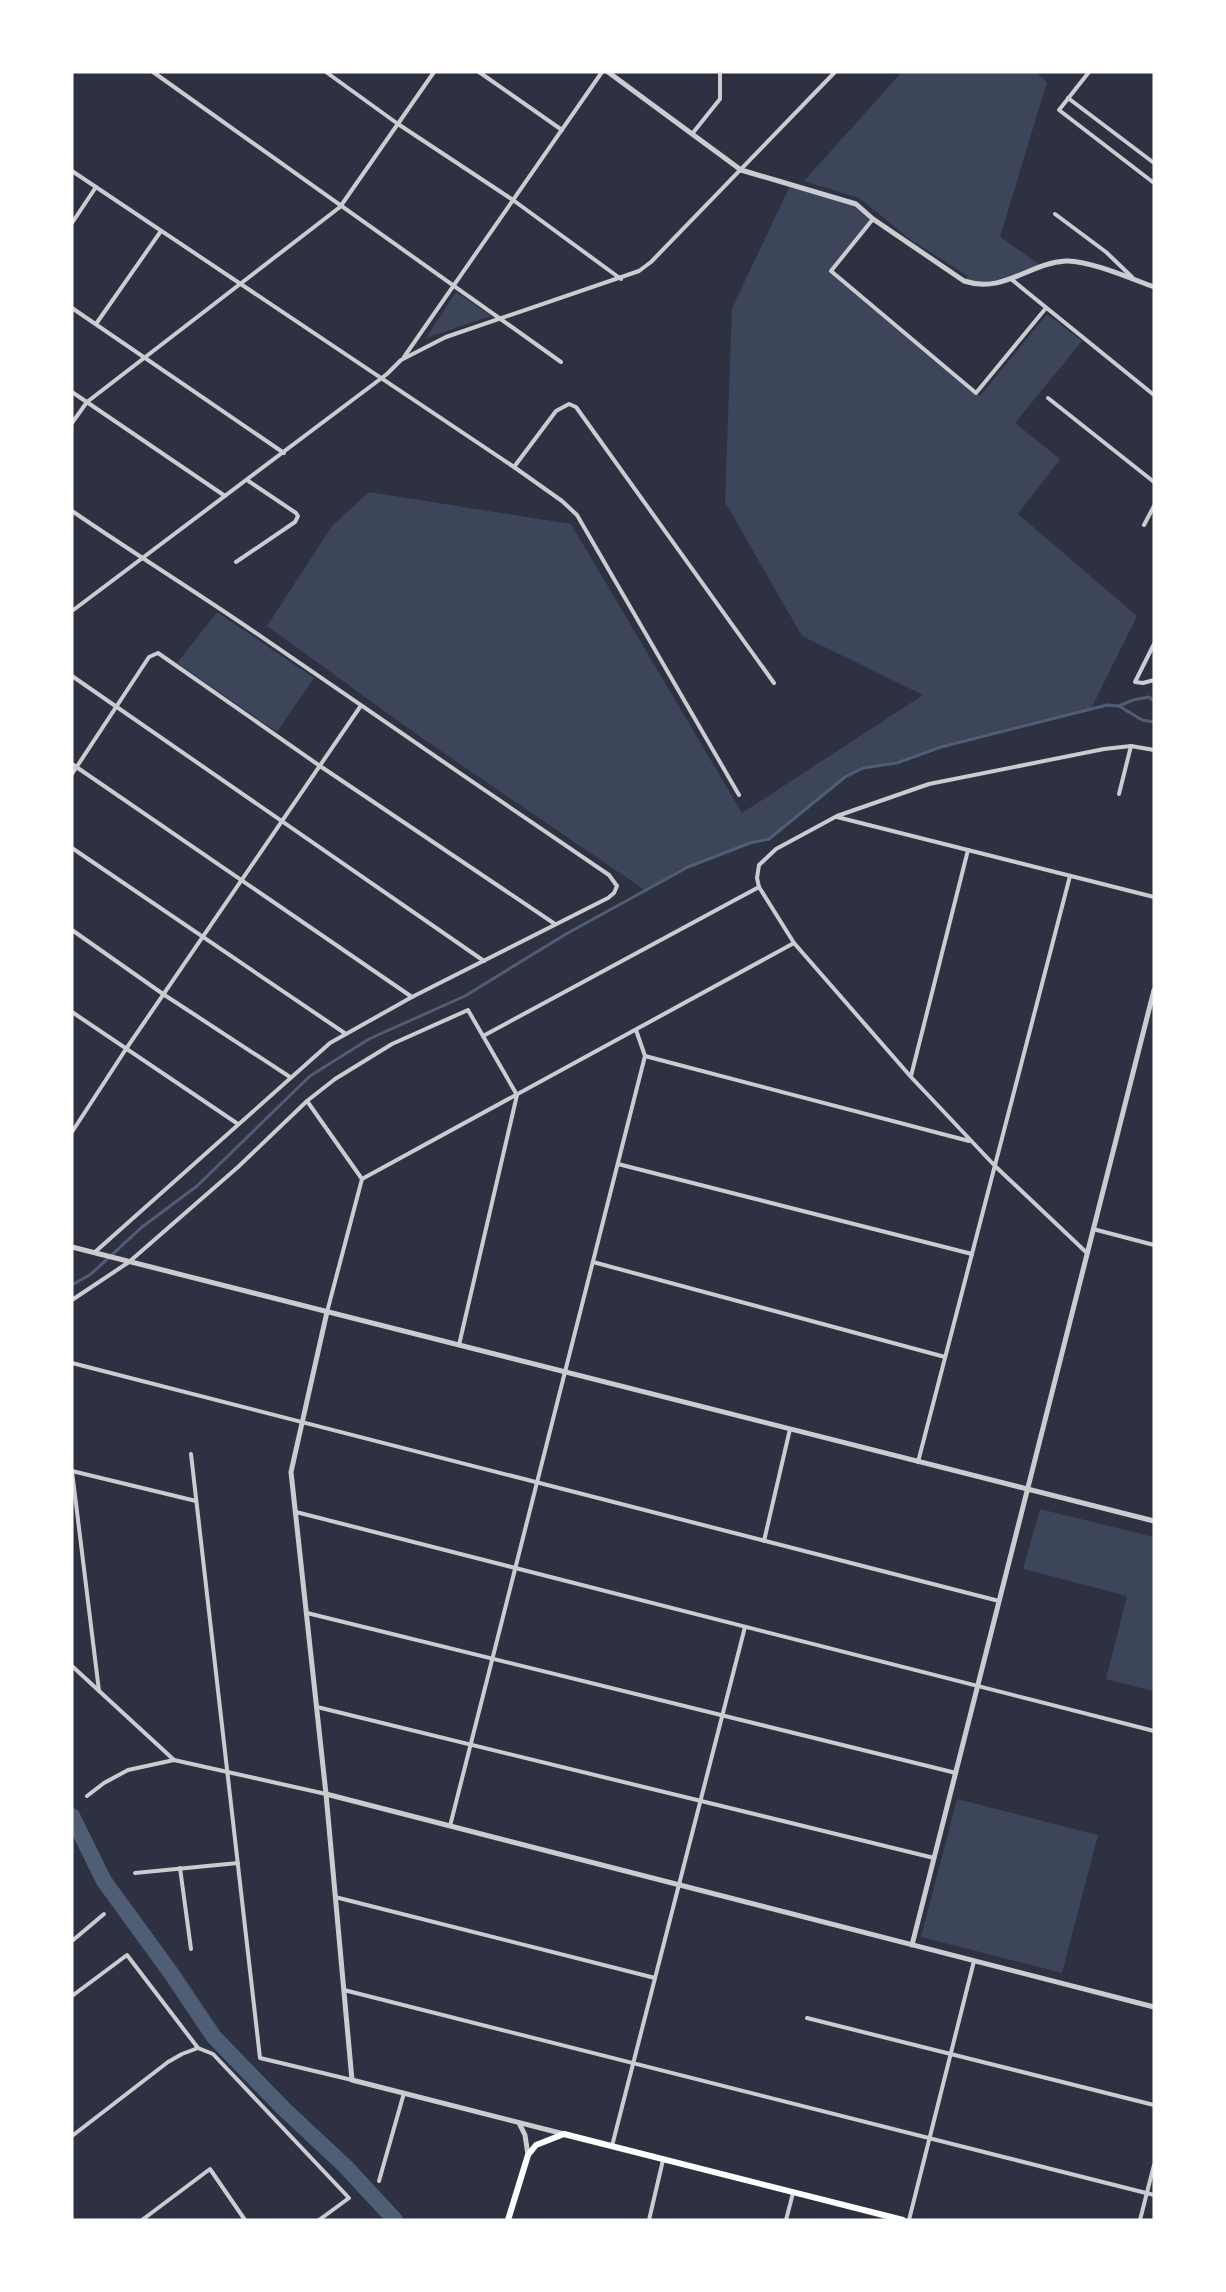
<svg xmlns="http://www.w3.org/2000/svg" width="1226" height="2292" viewBox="0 0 1226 2292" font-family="'Alegreya Sans',sans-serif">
  <rect width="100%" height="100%" fill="#2d3142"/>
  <!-- green -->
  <g fill="#3c4559">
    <path d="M902,72H1036L1047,82L1000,237L1040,265C1017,273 989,287 965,281L968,276L911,240L859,198L804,181Z"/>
    <polygon points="791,184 856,204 873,219 831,271 980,396 1047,314 1082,341 1015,423 1060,459 1018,514 1137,616 1091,709 941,747 897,763 863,768 845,777 769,839 750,843 688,867 646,891 419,736 267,626 332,526 369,492 571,524 742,813 923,695 802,636 725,502 732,308"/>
    <polygon points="456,292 491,316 426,338"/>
    <polygon points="217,612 314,678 277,732 177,663"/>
    <polygon points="1040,1509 1154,1537 1154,1691 1106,1679 1127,1596 1023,1569"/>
    <polygon points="957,1799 1098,1835 1062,1973 921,1937"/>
  </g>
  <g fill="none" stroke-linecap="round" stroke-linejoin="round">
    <!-- stream -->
    <g stroke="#4f5d75" stroke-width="3">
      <polyline points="1119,706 1142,720 1154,722"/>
      <polyline points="72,1285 91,1274 142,1227 197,1186 310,1076 369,1039 465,996 566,934 688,867 750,843 769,839 845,777 863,768 897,763 941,747 1091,709 1107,705 1119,706 1133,700 1149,697 1154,701"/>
    </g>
    <!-- river -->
    <polyline stroke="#4f5d75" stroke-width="16" points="72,1816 104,1881 171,1973 214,2037 285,2110 345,2166 395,2220"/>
    <!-- minor -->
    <g stroke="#caccd0" stroke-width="4">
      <polyline points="153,72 561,362"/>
      <polyline points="326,72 398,124 513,200 621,279"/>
      <polyline points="479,72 562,130"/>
      <polyline points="1089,72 1059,110 1154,183"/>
      <polyline points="1068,98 1154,163"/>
      <polyline points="692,134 720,99 720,72"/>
      <polyline points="72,171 514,467 562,501 577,515 739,795"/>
      <polyline points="1055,214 1106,252 1132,277"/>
      <polyline points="873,219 831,271 976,393 1046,308"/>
      <polyline points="72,223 96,187"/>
      <polyline points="1011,279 1154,395"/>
      <polyline points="72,308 284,453"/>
      <polyline points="96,324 161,231"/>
      <polyline points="404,357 602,72"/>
      <polyline points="72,392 225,496"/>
      <polyline points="1048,398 1154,482"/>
      <polyline points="72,423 87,402 340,207 434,72"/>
      <polyline points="514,467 556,411 569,404 576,407 774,683"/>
      <path d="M72,511C132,552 193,590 253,631C372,713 490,794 609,875L617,886L614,893L608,898L412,997L330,1043L95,1252"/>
      <polyline points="1144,525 1154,506"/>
      <polyline points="236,562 295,522 298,516 296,513 247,480"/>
      <polyline points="72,611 387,374 401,360 446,337 639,271 651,262 835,72"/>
      <polyline points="1154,644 1135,682 1143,683 1154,680"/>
      <polyline points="72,676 484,961"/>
      <polyline points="72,764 412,997"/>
      <polyline points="72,774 149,657 158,653 320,766 555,924"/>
      <polyline points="1119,794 1131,746"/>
      <polyline points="837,817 1154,897"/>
      <polyline points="72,848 346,1034"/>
      <polyline points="72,930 163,994 290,1077"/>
      <polyline points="72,1012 238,1124"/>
      <polyline points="483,1036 759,887"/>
      <polyline points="645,1056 969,1141"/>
      <polyline points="911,1076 968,850"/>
      <polyline points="307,1101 362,1179 327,1312"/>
      <polyline points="72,1132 126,1049 360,707"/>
      <polyline points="618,1164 972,1254"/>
      <polyline points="362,1179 794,943"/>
      <polyline points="1093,1229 1154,1245"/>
      <polyline points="1087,1253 995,1166 911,1077 794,943 759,887 757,878 759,865 776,849 837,816 929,784 1104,749 1131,746 1154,750"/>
      <polyline points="593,1262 945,1357"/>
      <polyline points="72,1300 129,1262 238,1167 307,1101 335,1079 392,1044 468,1010 517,1095 459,1345"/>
      <polyline points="72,1363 999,1601"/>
      <polyline points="191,1454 260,2058 352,2080"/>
      <polyline points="918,1462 1070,876"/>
      <polyline points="72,1471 99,1691"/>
      <polyline points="72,1471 196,1501"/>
      <polyline points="296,1512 1154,1731"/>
      <polyline points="764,1541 790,1429"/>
      <polyline points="307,1613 956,1773"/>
      <polyline points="72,1666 173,1759"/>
      <polyline points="317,1707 934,1858"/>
      <polyline points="87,1796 104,1783 128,1770 174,1760 326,1794"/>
      <polyline points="450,1826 645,1056 636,1030"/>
      <polyline points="180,1868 191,1949"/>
      <polyline points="135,1873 238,1863"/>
      <polyline points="335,1897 655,1978"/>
      <polyline points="72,1941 104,1914"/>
      <polyline points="344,1990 1154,2195"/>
      <polyline points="72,1996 127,1955 198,2048 213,2054 349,2198 319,2220"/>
      <polyline points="807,2018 1154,2105"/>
      <polyline points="72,2136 168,2062 182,2054 198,2048"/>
      <polyline points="612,2146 745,1627"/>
      <polyline points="379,2181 404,2093"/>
      <polyline points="142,2220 210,2169 245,2220"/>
      <polyline points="649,2220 663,2160"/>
      <polyline points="786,2220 793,2193"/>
      <polyline points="909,2220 974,1961"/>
      <polyline points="1140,2220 1154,2165"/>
    </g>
    <!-- tertiary -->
    <g stroke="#caccd0" stroke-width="5">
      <path d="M608,72L741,170L856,204L873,219L964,281C1004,294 1029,263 1066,261C1088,260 1132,279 1154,287"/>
      <polyline points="72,1247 1154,1521"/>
      <polyline points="327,1312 291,1472 326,1794 352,2080 564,2134"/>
      <polyline points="326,1794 1154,2007"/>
      <polyline points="912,1945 1154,990"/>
      <polyline points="519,2123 525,2135 528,2155"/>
    </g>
    <!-- secondary -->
    <polyline stroke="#fff" stroke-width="6" points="508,2220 528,2155 536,2145 564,2134 903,2220"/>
  </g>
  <!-- border -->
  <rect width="1226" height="2292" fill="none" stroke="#ffffff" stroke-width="147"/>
</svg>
